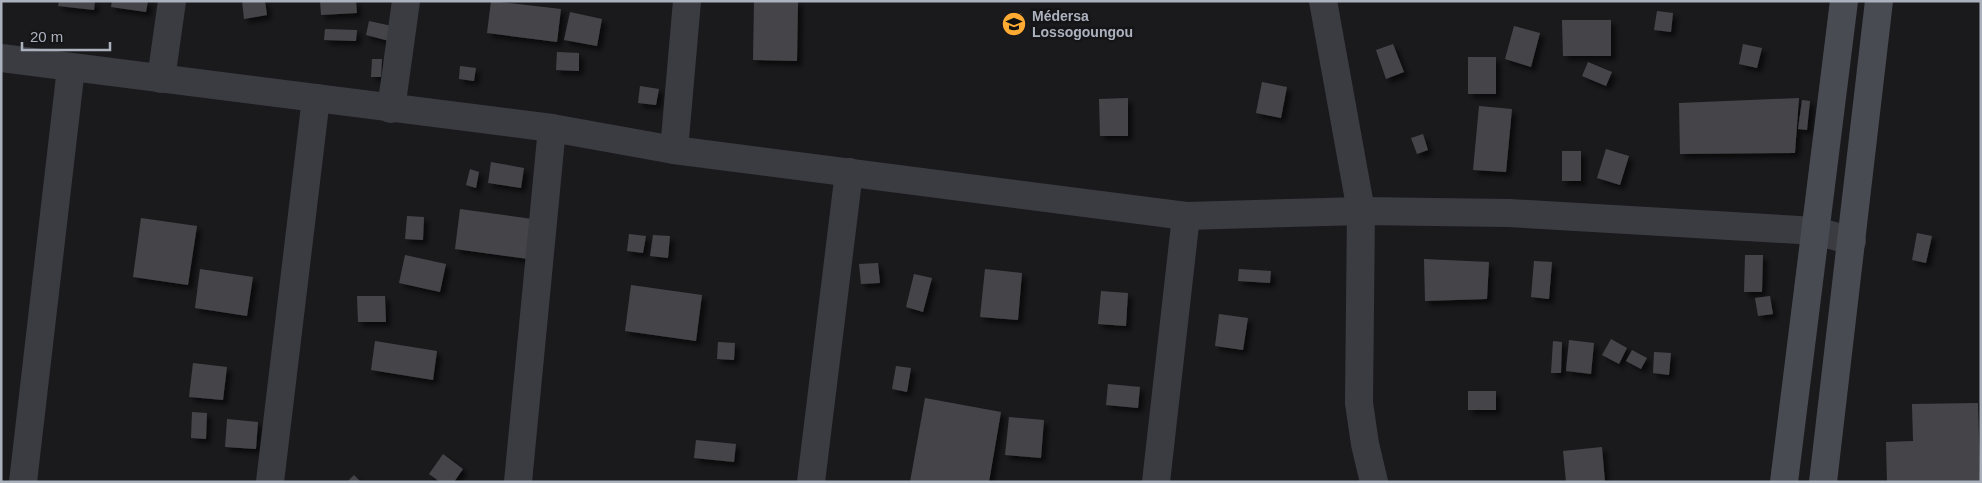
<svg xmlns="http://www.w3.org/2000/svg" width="1982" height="483" viewBox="0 0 1982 483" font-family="Arial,sans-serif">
  <defs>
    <filter id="shadow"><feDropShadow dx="4.5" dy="4.5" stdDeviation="2.5" flood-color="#0009"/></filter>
  </defs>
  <rect width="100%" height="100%" fill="#1a1a1d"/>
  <!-- building -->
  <g fill="#44454a" filter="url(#shadow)">
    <polygon points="59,1 95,1 94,10 58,6"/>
    <polygon points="112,1 148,1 146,12 111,7"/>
    <polygon points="242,1 265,1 267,15 244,19"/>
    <polygon points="320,1 356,1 357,13 321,15"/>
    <polygon points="491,1 561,9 557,42 487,33"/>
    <polygon points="754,1 798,1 797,61 753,60"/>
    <polygon points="1657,11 1673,13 1671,32 1654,30"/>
    <polygon points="570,12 602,19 597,46 564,40"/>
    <polygon points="1562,20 1611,20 1611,56 1563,56"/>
    <polygon points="369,21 392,26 389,41 366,35"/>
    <polygon points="1514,26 1540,33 1531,67 1505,59"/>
    <polygon points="325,29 357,30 356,41 324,40"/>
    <polygon points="1393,44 1404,72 1386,79 1376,50"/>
    <polygon points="1743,44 1762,48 1757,68 1739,64"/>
    <polygon points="557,52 579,53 579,71 556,70"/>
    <rect x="1468" y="57" width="28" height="37"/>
    <polygon points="372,59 382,59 381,77 371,77"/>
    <polygon points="1588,62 1612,72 1606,86 1582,76"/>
    <polygon points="460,66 476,68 474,81 459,79"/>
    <polygon points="1262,82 1287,87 1281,118 1256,113"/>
    <polygon points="640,86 659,89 656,105 638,103"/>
    <polygon points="1128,98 1128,136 1100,136 1099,99"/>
    <polygon points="1799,98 1795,153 1680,154 1679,103"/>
    <polygon points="1802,100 1810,101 1807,130 1798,129"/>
    <polygon points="1479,106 1512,109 1506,172 1473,170"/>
    <polygon points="1423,134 1428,150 1417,154 1411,138"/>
    <polygon points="1606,149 1629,156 1620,185 1597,178"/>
    <rect x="1562" y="151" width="19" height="30"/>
    <polygon points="491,162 524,168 521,188 488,183"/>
    <polygon points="470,169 479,172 476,188 466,185"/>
    <polygon points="460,209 540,220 535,260 455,249"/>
    <polygon points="407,216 424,217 423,240 405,239"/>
    <polygon points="141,218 197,226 188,285 133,277"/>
    <polygon points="1917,233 1932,236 1926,263 1912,260"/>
    <polygon points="629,234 646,236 643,253 627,251"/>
    <polygon points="653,235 670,236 668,258 650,256"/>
    <polygon points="405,255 446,264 440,292 399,283"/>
    <polygon points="1745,255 1763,255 1762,292 1744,292"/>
    <polygon points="1424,259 1489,262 1487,299 1425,301"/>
    <polygon points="1534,261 1552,262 1549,299 1531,297"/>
    <polygon points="878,263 880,283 861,284 859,264"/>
    <polygon points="200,269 253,277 247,316 195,308"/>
    <polygon points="985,269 1022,273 1018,320 980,317"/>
    <polygon points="1239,269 1271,271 1270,283 1238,281"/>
    <polygon points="914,274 932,278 923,312 906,307"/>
    <polygon points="631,285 702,295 696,341 625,331"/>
    <polygon points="1101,291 1128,293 1126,326 1098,324"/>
    <polygon points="357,296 385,296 386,322 358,322"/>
    <polygon points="1770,296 1773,314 1758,316 1755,298"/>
    <polygon points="1219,314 1248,318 1243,350 1215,346"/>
    <polygon points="1611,339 1627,348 1619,364 1602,355"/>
    <polygon points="1569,340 1594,343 1591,374 1566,371"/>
    <polygon points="375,341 437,351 433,380 371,370"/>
    <polygon points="1553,341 1562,342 1561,373 1551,373"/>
    <polygon points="718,342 735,343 734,360 717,359"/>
    <polygon points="1632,350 1647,358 1641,369 1626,361"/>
    <polygon points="1654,352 1671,353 1669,375 1653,373"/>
    <polygon points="193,363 227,367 223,400 189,397"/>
    <polygon points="896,366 911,368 907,392 892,389"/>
    <polygon points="1108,384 1140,387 1138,408 1106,405"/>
    <rect x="1468" y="391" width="28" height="19"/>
    <polygon points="925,398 1001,412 989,482 910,482"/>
    <polygon points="1978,403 1980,482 1887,482 1886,442 1913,441 1912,404"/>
    <polygon points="192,412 207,413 206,439 191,438"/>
    <polygon points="1009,417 1044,420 1041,458 1005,455"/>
    <polygon points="227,419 258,422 256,449 225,447"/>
    <polygon points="696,440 736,444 734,462 694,458"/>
    <polygon points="1602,447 1605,482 1566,482 1563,451"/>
    <polygon points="443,454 463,469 454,482 440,482 429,474"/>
    <polygon points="354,475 361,482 347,482"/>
  </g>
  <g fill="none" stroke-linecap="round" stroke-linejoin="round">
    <!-- minor -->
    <g stroke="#3b3c42" stroke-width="28">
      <polyline points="1323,1 1361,211 1359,403 1365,444 1374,482"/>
      <polyline points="1,58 552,128 674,150 1186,216 1361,211 1509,213 1816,231 1852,241"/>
      <polyline points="161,79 172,1"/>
      <polyline points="391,109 406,1"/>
      <polyline points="674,150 687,1"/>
      <polyline points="23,482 71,68"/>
      <polyline points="270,482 316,98"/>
      <polyline points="518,482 552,128"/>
      <polyline points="811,482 849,172"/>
      <polyline points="1156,482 1186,216"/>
    </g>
    <!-- secondary -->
    <g stroke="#494b52" stroke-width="28">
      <polyline points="1784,482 1844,1"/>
      <polyline points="1823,482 1879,1"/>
    </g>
  </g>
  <!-- icons -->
  <defs>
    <g id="school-disc" transform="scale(1.25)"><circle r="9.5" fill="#fdab32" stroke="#151518"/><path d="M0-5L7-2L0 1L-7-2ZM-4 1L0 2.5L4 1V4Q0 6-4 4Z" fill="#111"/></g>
  </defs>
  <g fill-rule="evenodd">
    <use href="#school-disc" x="1014" y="24"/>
  </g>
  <g text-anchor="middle" stroke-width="5" stroke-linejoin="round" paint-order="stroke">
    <!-- poi labels -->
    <g font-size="14" font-weight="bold" fill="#acb2bd" stroke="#151518" text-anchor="start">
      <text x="1032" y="21">Médersa<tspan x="1032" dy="16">Lossogoungou</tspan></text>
    </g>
  </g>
  <!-- border -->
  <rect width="1982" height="483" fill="none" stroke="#acb2bd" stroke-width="5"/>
  <!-- scale -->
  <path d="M22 42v8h88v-8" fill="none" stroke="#acb2bd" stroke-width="2.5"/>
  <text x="30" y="42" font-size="15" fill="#acb2bd" stroke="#151518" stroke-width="4" paint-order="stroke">20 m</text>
</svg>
